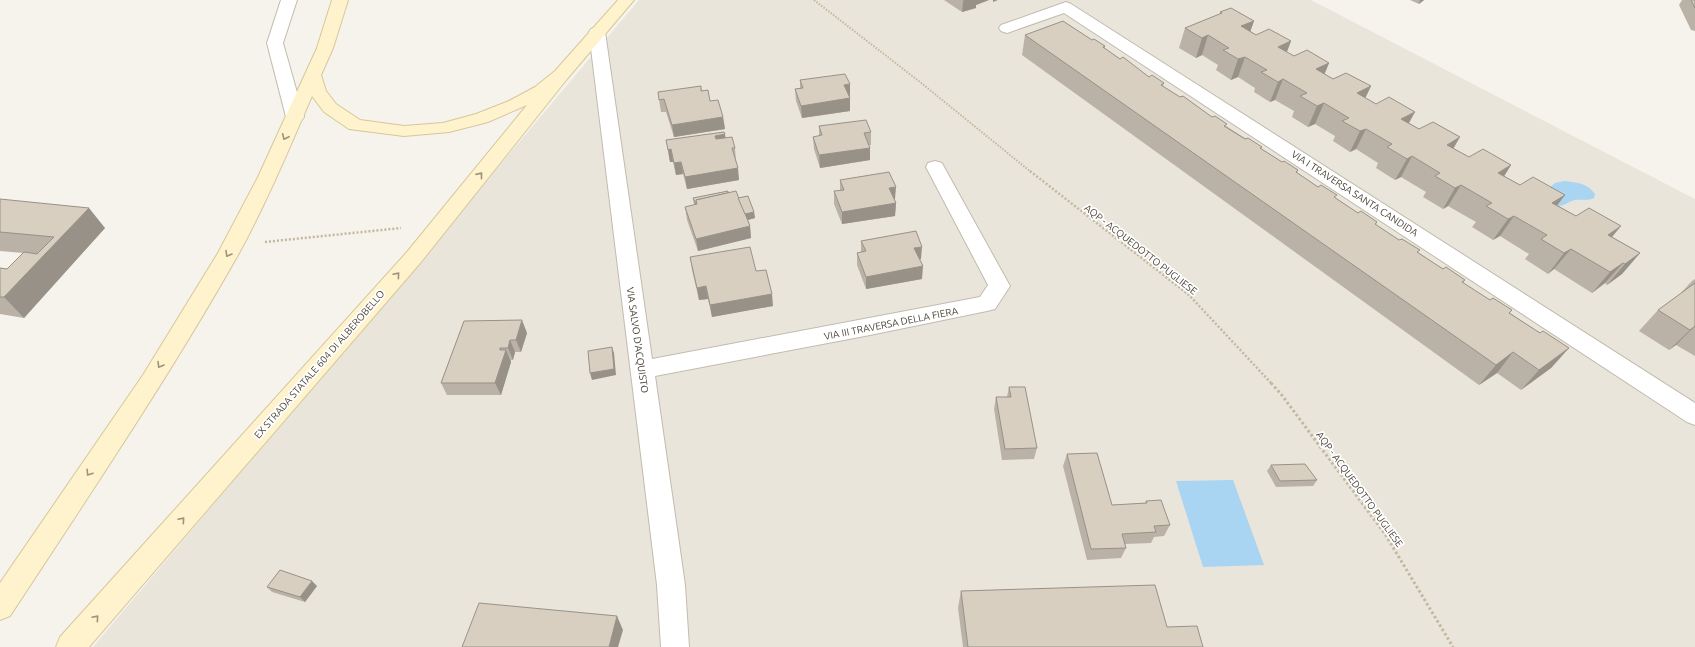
<svg xmlns="http://www.w3.org/2000/svg" width="1695" height="647" viewBox="0 0 1695 647" font-family="Ubuntu,sans-serif">
  <rect width="100%" height="100%" fill="#f6f3ec"/>
  <!-- residential -->
  <polygon fill="#eae5da" points="639,0 1311,0 1695,199 1695,647 93,647"/>
  <!-- water -->
  <g fill="#a9d4f2">
    <path d="M1564,181C1576,182 1587,183 1595,194L1594,198C1588,201 1581,199 1575,200C1567,202 1564,207 1554,206L1548,189L1555,183Z"/>
    <polygon points="1233,480 1264,565 1203,567 1176,481"/>
  </g>
  <g fill="none" stroke-linecap="round" stroke-linejoin="round">
    <!-- street casing -->
    <g stroke="#c2bbae" stroke-width="2">
      <g id="street">
        <polygon points="281,0 297,0 283,43 304,117 301,121 295,122 289,121 286,117 267,43"/>
        <polygon points="1066,2 1071,4 1695,403 1695,425 1687,422 1064,13 1007,33 1001,31 999,28 1001,25"/>
        <polygon points="597,27 603,29 605,32 652,359 980,297 988,285 926,167 928,163 935,161 942,163 944,167 1010,286 995,309 987,311 870,335 655,376 685,585 689,647 661,647 657,585 589,32 591,29"/>
      </g>
    </g>
    <!-- secondary casing -->
    <g stroke="#d6c79b" stroke-width="2">
      <path id="secondary" d="M332,0H348L333,48L321,75L326,91L336,104L360,120L404,126L443,123L476,114L509,101L535,87L555,71L618,0H634L567,79L421,262L89,647H56L60,637L407,252L527,105L488,122L449,132L404,136L349,129L324,112L312,96C289,149 266,204 238,255C168,379 88,497 10,616L0,620V583L143,375L218,253L258,177L317,48Z"/>
    </g>
    <!-- path-far2 -->
    <polyline stroke="#c4b79f" stroke-width="2" stroke-dasharray="1.5 1.5" stroke-linecap="butt" points="814,0 920,82 1031,172"/>
    <!-- path-far1 -->
    <g stroke="#c4b79f" stroke-width="2.5" stroke-dasharray="2 2" stroke-linecap="butt">
      <polyline points="1030,171 1189,295 1272,384"/>
      <polyline points="265,242 401,228"/>
    </g>
    <!-- path -->
    <polyline stroke="#c4b79f" stroke-width="3" stroke-dasharray="2.5 2.5" stroke-linecap="butt" points="1271,383 1281,394 1385,534 1453,647"/>
    <!-- street -->
    <use href="#street" fill="#fff" fill-rule="evenodd"/>
    <!-- secondary -->
    <use href="#secondary" fill="#fff3cd" fill-rule="evenodd"/>
  </g>
  <!-- wall -->
  <g fill="#bab2a6">
    <polygon points="944,0 989,0 976,5 976,8 962,12"/>
    <polygon points="1410,0 1424,0 1419,4"/>
    <polygon points="1682,0 1695,0 1695,31 1691,30 1679,5"/>
    <polygon points="1220,12 1254,21 1250,31 1256,35 1291,41 1287,52 1294,56 1329,63 1324,74 1333,79 1371,86 1365,98 1409,123 1469,157 1511,165 1504,176 1520,185 1565,195 1557,205 1640,253 1622,274 1607,285 1605,283 1592,293 1554,269 1548,274 1525,259 1529,254 1500,236 1493,240 1472,227 1476,222 1448,206 1443,209 1423,197 1426,192 1401,177 1395,180 1376,168 1378,163 1356,149 1350,152 1333,141 1335,136 1315,124 1308,127 1292,117 1294,111 1275,100 1270,102 1254,92 1255,88 1238,77 1231,80 1216,70 1218,65 1202,55 1196,58 1179,48 1185,28 1220,14"/>
    <polygon points="1025,35 1092,40 1105,46 1105,49 1149,77 1164,83 1163,86 1180,97 1212,117 1282,162 1298,170 1297,173 1358,213 1377,222 1376,225 1443,269 1465,280 1463,283 1490,300 1512,310 1510,313 1540,333 1569,348 1551,368 1521,390 1497,373 1479,385 1022,55"/>
    <polygon points="800,80 850,96 849,96 850,111 802,118 796,101 795,89 800,88"/>
    <polygon points="701,86 702,91 723,117 725,129 674,137 666,112 661,112 659,100"/>
    <polygon points="819,126 871,132 871,145 869,145 870,148 870,160 820,168 814,149 813,137 819,136"/>
    <polygon points="726,138 735,148 736,161 735,161 739,180 687,189 683,174 676,175 673,162 670,162 666,140"/>
    <polygon points="840,180 895,199 894,199 896,203 895,216 842,224 834,204 834,191 840,191"/>
    <polygon points="728,193 738,198 754,212 755,218 748,220 750,226 751,238 698,251 687,220 685,207 694,205 693,198"/>
    <polygon points="0,199 105,228 24,318 0,314 0,268 7,269 23,253 0,251"/>
    <polygon points="861,241 921,259 920,259 922,279 866,289 857,265 857,253 861,252"/>
    <polygon points="690,257 756,271 773,306 712,317 708,299 699,300 692,270"/>
    <polygon points="1695,279 1695,356 1676,345 1669,350 1639,331 1658,310 1678,296 1692,281"/>
    <polygon points="464,321 527,333 521,352 515,352 513,360 511,360 511,362 501,395 447,395 441,383"/>
    <polygon points="1009,387 1037,448 1034,459 1002,460 994,409 996,397 1007,397"/>
    <polygon points="1067,454 1112,505 1145,503 1146,501 1170,525 1164,536 1154,537 1151,543 1125,544 1126,548 1121,558 1087,560 1063,466"/>
    <polygon points="1271,465 1317,480 1313,486 1276,487 1267,471"/>
    <polygon points="317,586 305,602 272,592 267,587"/>
    <polygon points="961,591 1167,627 1203,647 963,647 958,608"/>
  </g>
  <!-- shaded-wall -->
  <g fill="#979187">
    <polygon points="964,0 989,0 976,5 976,8 962,12 963,1"/>
    <polygon points="993,0 998,0 993,2"/>
    <polygon points="1420,0 1424,0 1419,4"/>
    <polygon points="1254,21 1247,41 1241,26"/>
    <polygon points="1208,35 1202,55 1196,58 1202,38"/>
    <polygon points="1291,41 1283,61 1278,47"/>
    <polygon points="1245,57 1238,77 1231,80 1238,59"/>
    <polygon points="1329,63 1321,83 1316,69"/>
    <polygon points="1283,79 1275,100 1270,102 1278,82"/>
    <polygon points="850,84 850,96 844,97 844,85"/>
    <polygon points="1371,86 1361,107 1357,93"/>
    <polygon points="850,98 850,111 802,118 801,106"/>
    <polygon points="1324,103 1315,124 1308,127 1317,106"/>
    <polygon points="1415,112 1404,132 1401,119"/>
    <polygon points="723,117 725,129 674,137 672,125"/>
    <polygon points="1366,129 1356,149 1350,152 1360,131"/>
    <polygon points="725,134 727,147 717,148 715,136"/>
    <polygon points="1460,137 1448,158 1447,145"/>
    <polygon points="870,148 870,160 820,168 819,155"/>
    <polygon points="671,149 673,162 670,162 668,150"/>
    <polygon points="1412,156 1401,177 1395,180 1407,159"/>
    <polygon points="681,162 683,174 676,175 674,163"/>
    <polygon points="1511,165 1498,186 1498,173"/>
    <polygon points="738,168 739,180 687,189 685,177"/>
    <polygon points="1461,185 1448,206 1443,209 1455,188"/>
    <polygon points="896,187 895,199 889,200 889,188"/>
    <polygon points="1565,195 1549,216 1552,203"/>
    <polygon points="896,203 895,216 842,224 842,212"/>
    <polygon points="89,208 105,228 24,318 4,297"/>
    <polygon points="754,212 755,218 744,221 743,214"/>
    <polygon points="1514,216 1500,236 1493,240 1508,219"/>
    <polygon points="750,226 751,238 698,251 696,239"/>
    <polygon points="1621,226 1604,247 1608,235"/>
    <polygon points="922,247 921,259 914,261 914,248"/>
    <polygon points="1571,249 1554,269 1548,274 1564,253"/>
    <polygon points="1640,253 1622,274 1607,285 1625,264"/>
    <polygon points="1623,263 1605,283 1592,293 1610,272"/>
    <polygon points="923,266 922,279 866,289 866,277"/>
    <polygon points="706,286 708,299 699,300 697,288"/>
    <polygon points="772,294 773,306 712,317 710,305"/>
    <polygon points="522,320 527,333 521,352 516,340"/>
    <polygon points="1695,326 1676,345 1669,350 1690,330"/>
    <polygon points="510,340 515,352 513,360 508,348"/>
    <polygon points="612,347 614,353 616,375 592,380 590,373"/>
    <polygon points="500,348 504,357 506,350 511,362 501,395 495,383"/>
    <polygon points="1569,348 1551,368 1521,390 1539,370"/>
    <polygon points="1513,352 1497,373 1479,385 1496,365"/>
    <polygon points="312,581 317,586 305,602 300,597"/>
    <polygon points="617,616 623,630 618,647 609,647"/>
  </g>
  <!-- building -->
  <g fill="#d8cfc1" stroke="#979187">
    <polygon points="1691,0 1695,0 1695,8"/>
    <polygon points="1231,8 1254,21 1241,26 1256,35 1269,29 1291,41 1278,47 1294,56 1307,50 1329,63 1316,69 1333,79 1346,73 1371,86 1357,93 1376,104 1389,97 1415,112 1401,119 1419,129 1433,122 1460,137 1447,145 1469,157 1483,149 1511,165 1498,173 1520,185 1533,177 1565,195 1552,203 1576,216 1589,208 1621,226 1608,235 1640,253 1625,264 1623,263 1610,272 1571,249 1564,253 1541,239 1547,235 1514,216 1508,219 1486,206 1492,203 1461,185 1455,188 1435,176 1440,173 1412,156 1407,159 1387,147 1392,144 1366,129 1360,131 1342,121 1349,118 1324,103 1317,106 1300,96 1307,93 1283,79 1278,82 1261,72 1267,70 1245,57 1238,59 1223,50 1229,48 1208,35 1202,38 1185,28 1222,13 1220,12"/>
    <polygon points="1063,21 1092,40 1094,39 1105,46 1103,47 1120,59 1123,57 1149,77 1152,75 1164,83 1161,85 1180,97 1183,96 1212,117 1215,116 1227,124 1224,126 1245,139 1248,138 1262,147 1260,148 1282,162 1284,161 1298,170 1296,172 1318,187 1321,185 1337,195 1334,197 1358,213 1361,211 1377,222 1375,224 1399,240 1402,239 1420,250 1417,252 1443,269 1446,267 1465,280 1462,282 1490,300 1493,298 1512,310 1509,313 1540,333 1543,331 1569,348 1539,370 1513,352 1496,365 1025,35"/>
    <polygon points="845,74 850,84 844,85 850,98 801,106 795,89 803,88 800,80"/>
    <polygon points="701,86 701,91 708,90 710,101 718,100 723,117 672,125 664,99 659,100 658,92"/>
    <polygon points="866,120 871,132 864,133 870,148 819,155 813,137 822,135 819,126"/>
    <polygon points="724,132 725,134 715,136 716,139 732,137 735,148 732,148 738,168 685,177 681,162 674,163 671,149 668,150 666,140"/>
    <polygon points="889,172 896,187 889,188 896,203 842,212 834,191 844,190 840,180"/>
    <polygon points="728,191 728,193 696,200 696,205 693,198"/>
    <polygon points="736,191 750,226 696,239 685,207 697,204 696,200"/>
    <polygon points="748,196 754,212 745,214 738,198"/>
    <polygon points="0,199 89,208 4,297 0,297 0,268 7,269 24,252 37,254 54,237 0,232"/>
    <polygon points="916,231 922,247 914,248 923,266 866,277 857,253 866,251 861,241"/>
    <polygon points="750,247 756,271 766,270 772,294 710,305 706,286 697,288 690,257"/>
    <polygon points="1695,283 1695,326 1690,330 1658,310"/>
    <polygon points="522,320 516,340 510,340 508,348 500,348 500,350 506,350 495,383 441,383 464,321"/>
    <polygon points="612,347 614,369 590,373 588,351"/>
    <polygon points="1009,387 1025,387 1037,448 1005,449 996,397 1011,397"/>
    <polygon points="1097,453 1112,505 1147,503 1146,501 1161,500 1170,525 1154,526 1156,532 1122,534 1126,548 1091,549 1067,454"/>
    <polygon points="1305,464 1317,480 1280,481 1271,465"/>
    <polygon points="280,570 312,581 300,597 267,587"/>
    <polygon points="1155,585 1167,627 1197,626 1203,647 968,647 961,591"/>
    <polygon points="479,603 617,616 609,647 462,647"/>
  </g>
  <!-- one-way arrows -->
  <defs><path id="oneway-chevron" d="M-2-3.5L2.5 0L-2 3.5" fill="none" stroke-width="1.6" stroke-linecap="round" stroke-linejoin="round"/></defs>
  <g stroke="#9c937c">
    <use href="#oneway-chevron" transform="translate(285 137) rotate(115)"/>
    <use href="#oneway-chevron" transform="translate(480 175) rotate(-51)"/>
    <use href="#oneway-chevron" transform="translate(228 254) rotate(120)"/>
    <use href="#oneway-chevron" transform="translate(397 275) rotate(-49)"/>
    <use href="#oneway-chevron" transform="translate(160 365) rotate(121)"/>
    <use href="#oneway-chevron" transform="translate(89 473) rotate(123)"/>
    <use href="#oneway-chevron" transform="translate(182 520) rotate(-49)"/>
    <use href="#oneway-chevron" transform="translate(96 618) rotate(-49)"/>
  </g>
  <g text-anchor="middle" stroke-width="3.5" stroke-linejoin="round" paint-order="stroke">
    <!-- street labels -->
    <g font-size="10" fill="#4b4439" stroke="#fff">
      <text transform="translate(1355 193) rotate(33)" y="4">VIA I TRAVERSA SANTA CANDIDA</text>
      <text transform="translate(1141 249) rotate(38)" y="4">AQP - ACQUEDOTTO PUGLIESE</text>
      <text transform="translate(891 323) rotate(-11)" y="4">VIA III TRAVERSA DELLA FIERA</text>
      <text transform="translate(638 340) rotate(82)" y="4">VIA SALVO D'ACQUISTO</text>
      <text transform="translate(319 364) rotate(-49)" y="4">EX STRADA STATALE 604 DI ALBEROBELLO</text>
      <text transform="translate(1360 489) rotate(54)" y="4">AQP - ACQUEDOTTO PUGLIESE</text>
    </g>
  </g>
</svg>
